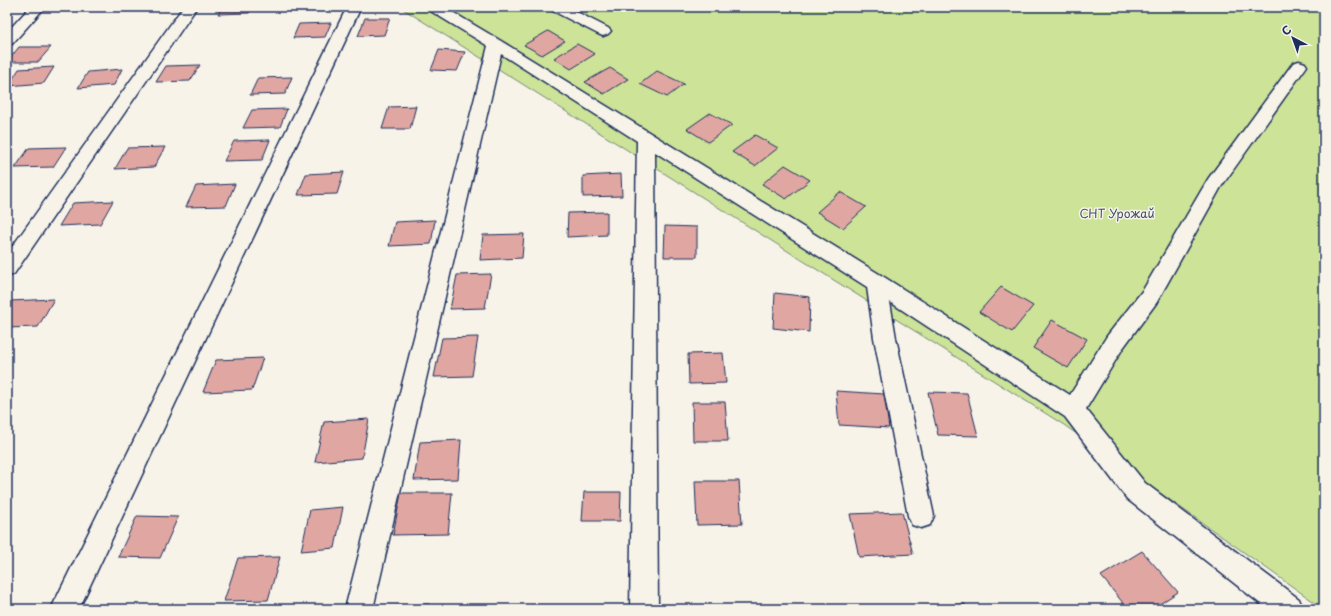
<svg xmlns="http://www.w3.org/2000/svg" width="1331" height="616" viewBox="0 0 1331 616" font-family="'Playpen Sans',sans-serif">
  <rect width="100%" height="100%" fill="#f7f3e8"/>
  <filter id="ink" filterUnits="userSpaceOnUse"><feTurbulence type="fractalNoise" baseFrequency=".025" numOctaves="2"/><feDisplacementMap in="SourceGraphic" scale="8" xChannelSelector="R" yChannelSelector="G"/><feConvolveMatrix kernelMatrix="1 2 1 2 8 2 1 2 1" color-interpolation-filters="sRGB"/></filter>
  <g filter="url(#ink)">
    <!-- green -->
    <polygon fill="#cce398" stroke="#74897b" points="400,7 1324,7 1324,609 1064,425"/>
    <!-- building -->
    <g fill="#e0a6a2" stroke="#1b2f5e">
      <polygon points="222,7 253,7 249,13 218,14"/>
      <polygon points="584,7 604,7 596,12"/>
      <polygon points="365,18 390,18 384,35 358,36"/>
      <polygon points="331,23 325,37 293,38 299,24"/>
      <polygon points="548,31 565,41 542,55 524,45"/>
      <polygon points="577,44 595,54 571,69 554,58"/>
      <polygon points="19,47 51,47 38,62 7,62"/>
      <polygon points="439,50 465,52 457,71 431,70"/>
      <polygon points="200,65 190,81 156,82 166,66"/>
      <polygon points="54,67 44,83 8,86 19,69"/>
      <polygon points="610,68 628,79 604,94 585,82"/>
      <polygon points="122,69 114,85 78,88 88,72"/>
      <polygon points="657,71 684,84 667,97 640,84"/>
      <polygon points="292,77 285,94 250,95 258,78"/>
      <polygon points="416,106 410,129 382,129 389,107"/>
      <polygon points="287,109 280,127 243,128 252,110"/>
      <polygon points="710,113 732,125 708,142 687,129"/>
      <polygon points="755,135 778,148 755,166 732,152"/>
      <polygon points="270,140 262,160 224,161 234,141"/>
      <polygon points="66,147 53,167 15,168 29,148"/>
      <polygon points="165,147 154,167 115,169 127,148"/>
      <polygon points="785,165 810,180 786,199 762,184"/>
      <polygon points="344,172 337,194 298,195 306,174"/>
      <polygon points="621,174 622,196 583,197 583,176"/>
      <polygon points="235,184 226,206 186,207 196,186"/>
      <polygon points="840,192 866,207 843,228 817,212"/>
      <polygon points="113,201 100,224 59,226 73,203"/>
      <polygon points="607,212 607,235 567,237 568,213"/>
      <polygon points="435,220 431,244 389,246 395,222"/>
      <polygon points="665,226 697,227 697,257 664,257"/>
      <polygon points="524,234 522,258 480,260 483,235"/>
      <polygon points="491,274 485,308 450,309 457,275"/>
      <polygon points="1001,287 1033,306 1012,332 979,312"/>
      <polygon points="775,293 810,297 809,332 773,328"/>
      <polygon points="54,299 38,327 7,328 7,305 10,301"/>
      <polygon points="1052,320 1087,339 1068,368 1033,348"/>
      <polygon points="478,337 472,376 434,377 442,338"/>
      <polygon points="723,353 726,383 689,384 688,354"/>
      <polygon points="263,358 252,390 203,392 216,360"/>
      <polygon points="836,391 884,394 889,428 839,425"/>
      <polygon points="928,392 967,393 978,436 938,435"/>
      <polygon points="692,402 725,402 728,441 693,441"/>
      <polygon points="369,419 362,458 315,462 324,422"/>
      <polygon points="461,440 458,479 414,480 420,442"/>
      <polygon points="695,481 739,481 742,524 697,525"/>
      <polygon points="584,492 621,492 620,521 582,521"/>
      <polygon points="401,493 452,493 448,534 393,535"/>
      <polygon points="343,507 335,548 301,551 310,510"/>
      <polygon points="902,512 913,554 859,557 850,514"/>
      <polygon points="137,516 178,517 160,558 118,557"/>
      <polygon points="1142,551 1178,592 1152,609 1128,609 1101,576"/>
      <polygon points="280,557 268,600 224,601 238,558"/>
      <polygon points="429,604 428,609 387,609 388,606"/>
      <polygon points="965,604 966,609 909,609 908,607"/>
    </g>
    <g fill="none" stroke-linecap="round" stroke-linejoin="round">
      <!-- street casing -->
      <g stroke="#1b2f5e" stroke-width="3">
        <g id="street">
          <polygon points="30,7 45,7 12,44 7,46 7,32"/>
          <polygon points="183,7 197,7 14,274 7,277 7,254"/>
          <polygon points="347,7 361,7 79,609 51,609"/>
          <polygon points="427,7 444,7 501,41 884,277 1070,395 1107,336 1143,290 1208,179 1293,63 1299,61 1305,63 1307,66 1221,187 1157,302 1123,348 1086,409 1145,483 1299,599 1303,609 1267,609 1127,499 1065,417 890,302 896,338 934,516 930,525 921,528 912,525 908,516 874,338 867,287 655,152 658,609 630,609 637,141 501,54 373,609 345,609 488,46 429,10"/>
          <polygon points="549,7 567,7 608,28 611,31 608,34 603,36 598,34 551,10"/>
        </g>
      </g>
      <!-- street -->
      <use href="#street" fill="#f7f3e8" fill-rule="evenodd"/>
    </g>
  </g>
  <g text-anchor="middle" stroke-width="3" stroke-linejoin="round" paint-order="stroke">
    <!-- park labels -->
    <g font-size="12" fill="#3e536a" stroke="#f7f3e8">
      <text x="1117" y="218">СНТ Урожай</text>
    </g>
  </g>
  <!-- margin -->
  <rect width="1331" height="616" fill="none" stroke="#f7f3e8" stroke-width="24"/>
  <rect x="12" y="12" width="1307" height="592" fill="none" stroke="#1b2f5e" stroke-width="1.5" filter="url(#ink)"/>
  <!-- north arrow -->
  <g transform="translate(1293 38) rotate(319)" stroke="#f7f3e8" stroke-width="3" paint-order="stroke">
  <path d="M0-3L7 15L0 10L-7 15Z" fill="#1b2f5e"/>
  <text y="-6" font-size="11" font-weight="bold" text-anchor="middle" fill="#1b2f5e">С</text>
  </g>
</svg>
